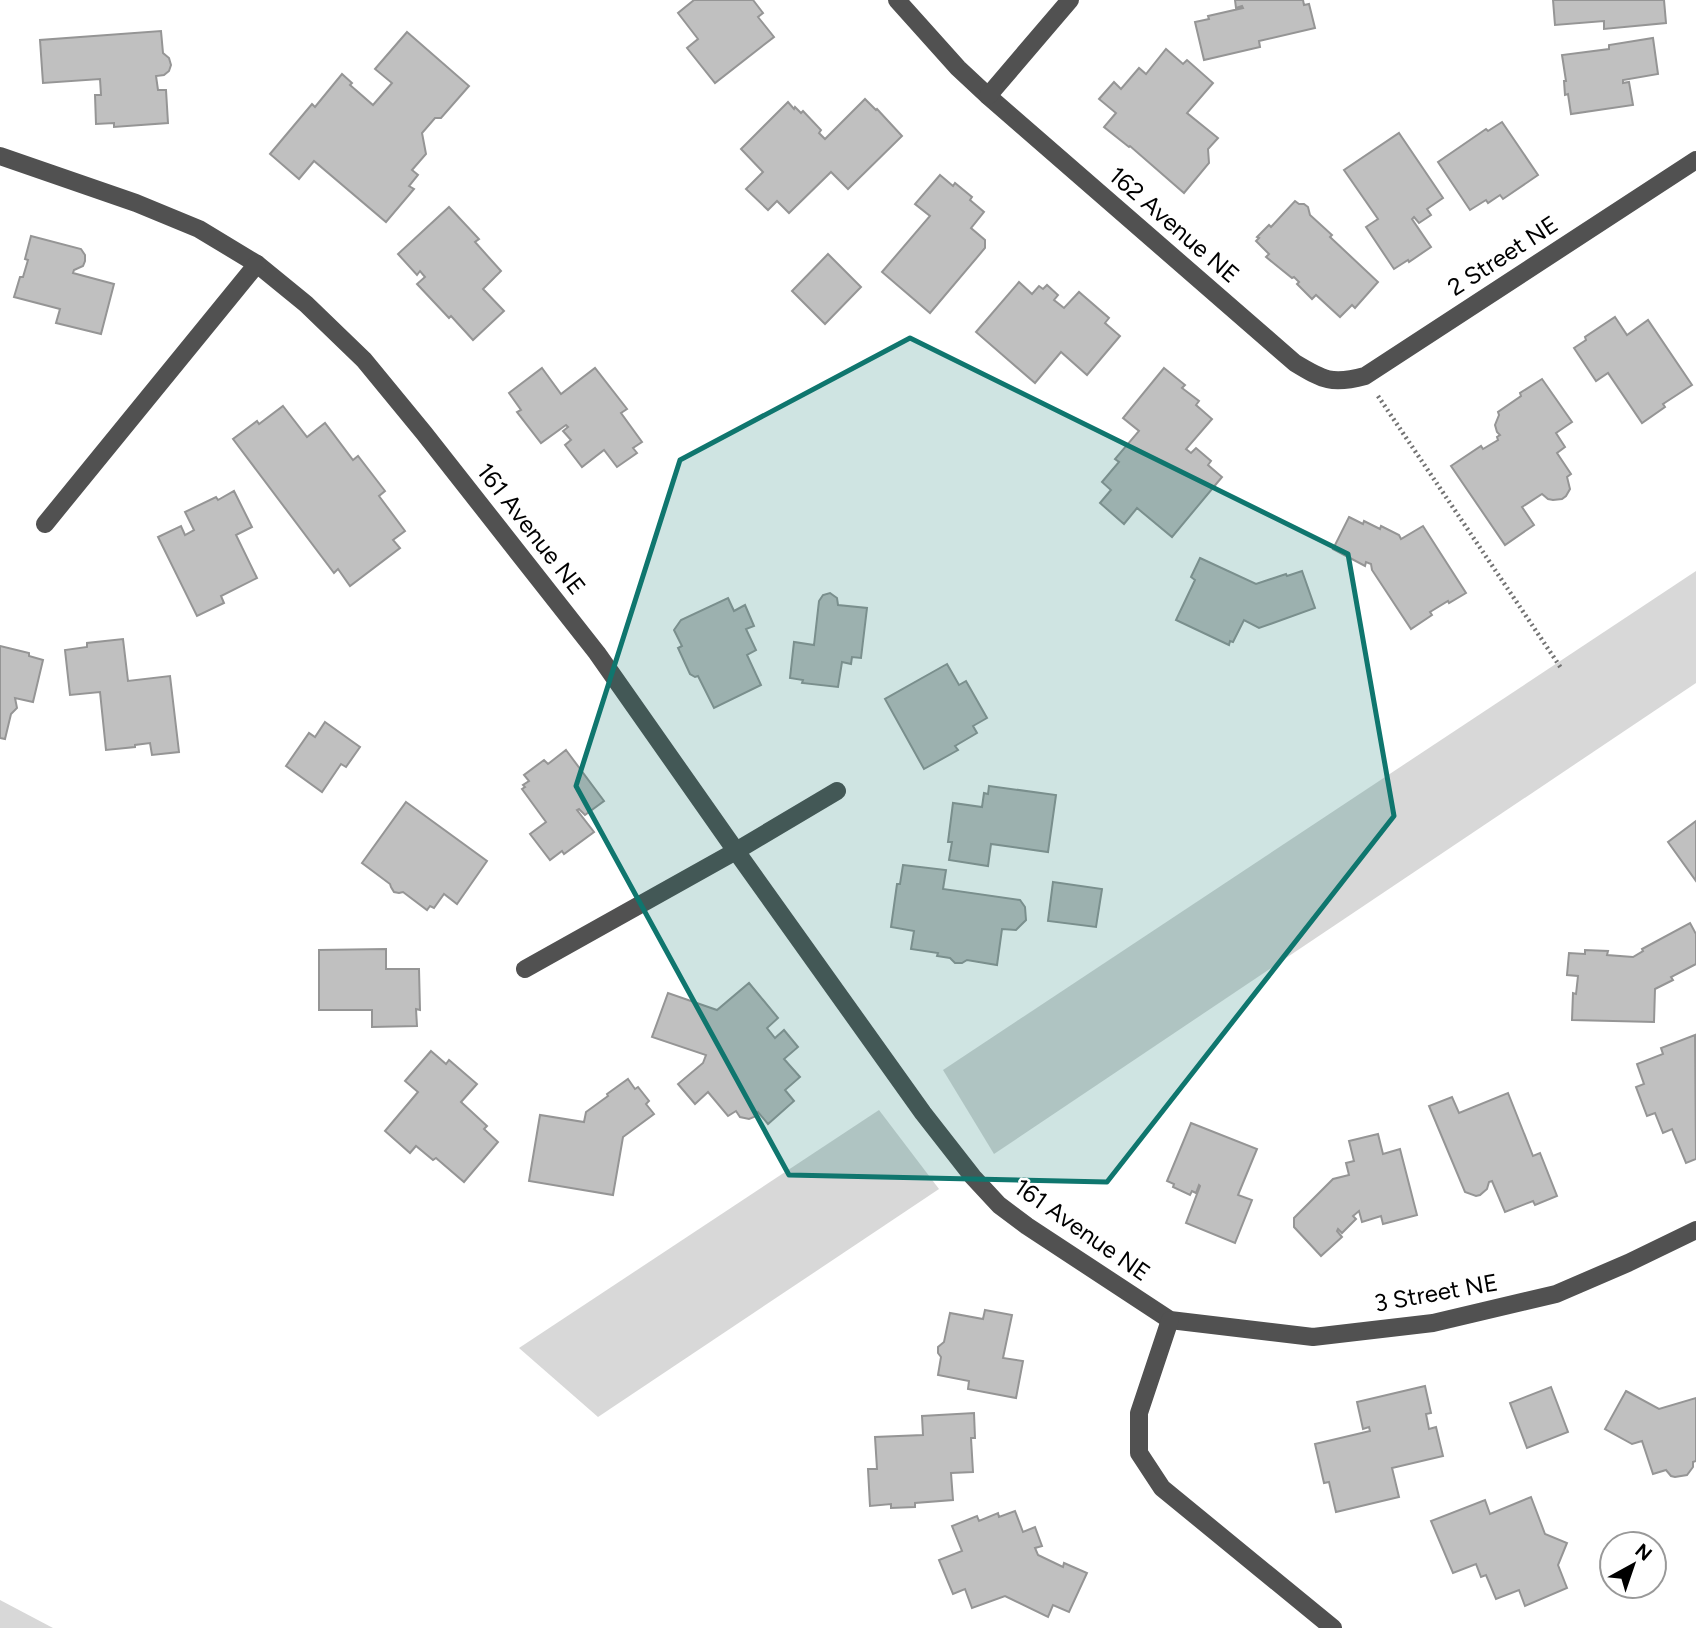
<svg xmlns="http://www.w3.org/2000/svg" width="1696" height="1628" viewBox="0 0 1696 1628" font-family="Figtree,sans-serif">
  <rect width="100%" height="100%" fill="#fff"/>
  <!-- green -->
  <g fill="#d8d8d8">
    <polygon points="1696,571 1696,683 994,1154 943,1070"/>
    <polygon points="879,1110 939,1189 598,1417 519,1348"/>
    <polygon points="0,1600 53,1628 0,1628"/>
  </g>
  <!-- building -->
  <g fill="#c0c0c0" stroke="#959595" stroke-width="2">
    <polygon points="694,0 753,0 763,13 758,17 774,37 715,83 687,48 698,39 678,13"/>
    <polygon points="1235,0 1303,0 1304,5 1309,4 1315,28 1259,41 1260,47 1204,60 1195,22 1209,19 1208,16 1243,8 1242,6 1236,8"/>
    <polygon points="1553,0 1664,0 1666,23 1604,29 1604,21 1555,25"/>
    <polygon points="161,31 163,53 169,58 171,65 169,71 164,75 156,76 158,90 166,90 168,123 114,127 114,123 96,124 95,95 101,95 100,79 43,83 40,40"/>
    <polygon points="407,32 469,86 441,118 435,118 422,133 426,154 412,170 418,175 409,186 414,189 386,222 314,161 299,179 270,154 312,104 315,107 342,74 352,83 350,85 373,105 392,83 375,69"/>
    <polygon points="1653,38 1658,74 1623,80 1623,83 1629,82 1633,105 1571,114 1568,94 1565,95 1564,81 1566,81 1562,55 1609,49 1609,45"/>
    <polygon points="1166,49 1183,64 1187,60 1213,83 1187,113 1218,138 1208,149 1209,163 1184,193 1130,146 1129,147 1104,127 1116,113 1099,99 1114,82 1121,89 1139,68 1146,74"/>
    <polygon points="865,99 876,110 877,109 902,136 848,189 831,172 789,213 777,201 768,210 746,189 763,172 741,149 788,102 794,109 795,107 801,113 803,111 821,130 819,133 825,139"/>
    <polygon points="1502,122 1538,175 1503,199 1500,195 1488,203 1486,200 1470,210 1438,162 1486,129 1488,131"/>
    <polygon points="1399,133 1443,198 1427,209 1431,215 1419,223 1414,217 1412,219 1431,247 1409,262 1408,260 1394,269 1366,227 1378,219 1344,170"/>
    <polygon points="940,175 953,186 955,183 972,197 970,200 984,212 971,228 985,240 985,248 930,313 882,272 930,216 915,204"/>
    <polygon points="1295,201 1299,204 1304,204 1308,207 1310,215 1332,235 1330,237 1378,282 1355,308 1352,305 1340,317 1316,295 1312,299 1297,284 1299,282 1294,277 1292,278 1266,257 1269,254 1256,241 1259,238 1257,237 1269,225 1271,227"/>
    <polygon points="449,207 479,239 475,242 501,271 483,289 504,311 473,340 451,316 449,318 417,284 425,277 420,271 417,275 398,254"/>
    <polygon points="31,236 81,249 85,255 85,261 83,266 74,270 73,273 114,284 101,334 56,323 60,309 14,297 20,277 23,277 28,260 25,259"/>
    <polygon points="828,254 861,287 825,324 792,291"/>
    <polygon points="1019,282 1032,294 1039,286 1043,289 1047,285 1058,295 1054,300 1064,308 1079,292 1109,318 1105,323 1120,336 1087,375 1061,352 1035,383 976,332"/>
    <polygon points="1615,317 1627,335 1648,320 1692,385 1663,404 1665,407 1642,423 1608,373 1596,381 1574,348 1586,340 1585,337"/>
    <polygon points="542,368 561,394 595,368 627,409 621,413 642,442 633,448 637,453 617,467 604,450 582,467 565,445 571,440 563,431 568,427 566,425 541,443 517,412 521,410 509,393"/>
    <polygon points="1164,368 1185,385 1182,388 1199,401 1196,405 1212,419 1186,449 1191,453 1196,448 1211,461 1208,465 1222,477 1172,537 1137,508 1124,524 1100,503 1111,490 1102,482 1119,462 1115,459 1139,431 1123,418"/>
    <polygon points="1542,379 1572,422 1556,433 1565,447 1557,453 1571,474 1567,477 1570,489 1566,496 1562,499 1553,500 1548,499 1542,494 1522,507 1534,525 1505,545 1451,466 1481,446 1483,449 1498,440 1497,437 1500,435 1497,432 1495,425 1499,415 1498,412 1521,396 1520,393"/>
    <polygon points="283,406 307,437 325,423 353,460 358,456 385,491 379,496 405,531 393,540 400,548 350,586 338,569 334,573 233,439 257,421 259,424"/>
    <polygon points="234,491 252,527 236,535 257,578 221,596 224,603 197,616 158,537 181,526 185,535 194,530 185,512 216,497 218,500"/>
    <polygon points="1349,517 1363,524 1364,521 1380,529 1381,526 1399,535 1401,539 1423,526 1466,593 1449,603 1448,601 1430,612 1432,615 1411,629 1372,570 1371,564 1366,562 1365,566 1333,549"/>
    <polygon points="1200,558 1256,584 1286,574 1287,576 1302,571 1315,608 1259,628 1244,620 1233,642 1230,641 1229,645 1176,620 1195,580 1191,577"/>
    <polygon points="830,593 837,598 838,605 867,608 861,658 852,657 851,664 842,662 838,687 802,683 803,680 790,678 794,642 814,645 819,601 823,595"/>
    <polygon points="728,598 734,611 745,605 754,626 746,629 756,650 747,655 761,685 714,708 698,676 695,677 690,674 678,648 682,646 674,630 681,620"/>
    <polygon points="123,639 128,681 170,676 179,752 152,755 150,743 135,745 135,747 106,750 100,692 70,695 65,650 87,647 87,643"/>
    <polygon points="0,646 29,653 29,656 43,660 33,702 15,698 17,708 11,714 5,739 0,738"/>
    <polygon points="947,664 959,685 966,681 987,718 973,726 977,733 955,746 958,750 924,769 885,699"/>
    <polygon points="325,722 360,747 346,767 341,764 322,792 286,766 309,733 315,737"/>
    <polygon points="566,750 604,801 585,815 579,809 577,810 594,832 564,854 562,851 550,860 530,834 546,822 522,789 525,787 523,785 529,781 524,775 544,760 548,764"/>
    <polygon points="989,786 1056,795 1048,852 991,844 988,866 949,860 952,842 948,842 953,803 982,807 984,793 988,794"/>
    <polygon points="406,802 487,861 457,904 444,894 434,908 430,906 427,910 403,892 399,893 394,892 391,887 390,884 362,863"/>
    <polygon points="1696,821 1696,881 1668,842"/>
    <polygon points="903,865 946,870 943,889 1020,900 1025,907 1026,920 1016,930 1002,929 997,965 967,960 962,963 955,963 950,958 937,956 938,953 911,949 914,931 891,927 897,884 900,884"/>
    <polygon points="1053,882 1102,889 1096,927 1048,921"/>
    <polygon points="1690,923 1696,934 1696,964 1671,977 1673,980 1655,989 1654,1022 1572,1020 1573,993 1576,994 1578,976 1567,975 1569,953 1585,954 1585,950 1608,951 1607,955 1633,957 1643,951 1642,949"/>
    <polygon points="386,949 386,969 419,969 420,1010 416,1009 417,1026 372,1027 372,1010 319,1010 319,950"/>
    <polygon points="749,983 778,1018 767,1028 775,1038 784,1030 798,1047 784,1059 800,1077 785,1090 794,1101 768,1124 758,1112 754,1117 749,1119 740,1117 736,1111 728,1116 708,1092 695,1104 678,1084 703,1063 706,1055 652,1037 668,993 717,1010"/>
    <polygon points="1695,1035 1696,1159 1686,1163 1672,1129 1663,1133 1655,1113 1647,1116 1636,1087 1644,1084 1637,1064 1663,1054 1661,1048"/>
    <polygon points="431,1051 446,1064 449,1060 477,1084 461,1102 487,1126 484,1129 498,1142 464,1182 436,1158 433,1160 416,1146 410,1153 385,1131 418,1092 405,1081"/>
    <polygon points="628,1079 635,1089 638,1087 649,1101 646,1104 654,1114 623,1137 613,1195 529,1181 540,1115 584,1122 586,1112 608,1096 607,1094"/>
    <polygon points="1508,1093 1533,1156 1540,1153 1557,1196 1535,1205 1533,1201 1505,1212 1492,1181 1489,1182 1487,1189 1480,1195 1476,1196 1465,1192 1429,1106 1452,1097 1459,1113"/>
    <polygon points="1191,1123 1257,1149 1238,1195 1252,1200 1235,1243 1186,1223 1200,1186 1199,1185 1196,1193 1192,1191 1190,1195 1173,1187 1174,1184 1167,1181"/>
    <polygon points="1378,1134 1383,1154 1400,1149 1417,1215 1383,1224 1381,1216 1362,1222 1359,1211 1353,1216 1356,1219 1342,1233 1338,1229 1337,1231 1342,1237 1321,1256 1294,1227 1294,1218 1333,1179 1349,1175 1346,1163 1354,1161 1349,1141"/>
    <polygon points="985,1310 1012,1315 1003,1358 1023,1361 1016,1398 968,1389 969,1381 938,1375 941,1357 938,1353 938,1347 944,1342 950,1313 983,1319"/>
    <polygon points="1425,1386 1431,1413 1426,1414 1429,1429 1436,1427 1443,1456 1392,1468 1399,1497 1336,1512 1329,1482 1324,1483 1315,1444 1370,1431 1369,1427 1363,1429 1357,1402"/>
    <polygon points="1551,1387 1568,1432 1527,1448 1510,1403"/>
    <polygon points="1626,1391 1659,1409 1696,1398 1696,1461 1693,1462 1693,1467 1687,1475 1675,1477 1671,1476 1666,1470 1653,1474 1642,1441 1632,1444 1605,1429"/>
    <polygon points="974,1413 975,1438 971,1438 973,1472 951,1473 953,1500 915,1503 915,1507 891,1508 891,1504 870,1506 868,1469 877,1469 875,1437 923,1435 922,1416"/>
    <polygon points="1531,1497 1545,1534 1567,1543 1558,1565 1567,1588 1525,1606 1519,1590 1496,1599 1486,1575 1481,1577 1476,1564 1453,1573 1431,1521 1485,1500 1490,1514"/>
    <polygon points="1015,1511 1023,1532 1035,1527 1042,1546 1035,1548 1038,1555 1063,1567 1064,1563 1087,1573 1069,1612 1053,1605 1048,1617 1005,1596 972,1608 965,1589 953,1594 939,1560 962,1551 952,1526 977,1516 979,1521 998,1513 999,1517"/>
  </g>
  <g fill="none" stroke-linecap="round" stroke-linejoin="round">
    <!-- path -->
    <polyline stroke="#737373" stroke-width="4.5" stroke-dasharray="2 3.5" stroke-linecap="butt" points="1378,396 1561,668"/>
    <!-- minor -->
    <g stroke="#515151" stroke-width="18">
      <path d="M897,0L958,68L988,96L1295,363C1323,380 1332,385 1365,376L1696,160"/>
      <polyline points="988,96 1070,0"/>
      <polyline points="0,156 136,203 199,229 257,264 306,304 364,360 424,433 597,653 736,851 923,1113 973,1177 999,1205 1027,1226 1170,1320 1313,1337 1433,1323 1556,1294 1628,1263 1696,1230"/>
      <polyline points="45,524 257,264"/>
      <polyline points="525,969 736,851 837,791"/>
      <polyline points="1170,1320 1139,1413 1139,1453 1162,1488 1333,1628"/>
    </g>
  </g>
  <!-- marked area -->
  <path fill="#0f766e" fill-opacity="0.2" stroke="#0f766e" stroke-width="5" stroke-linejoin="round" d="M910,338L1348,554L1394,816L1107,1182L789,1175L576,786L680,460Z"/>
  <g text-anchor="middle" stroke-width="5" stroke-linejoin="round" paint-order="stroke">
    <!-- street labels -->
    <g font-size="24" fill="#000" stroke="#fff">
      <text transform="translate(1174 225) rotate(41)" y="8">162 Avenue NE</text>
      <text transform="translate(1503 256) rotate(-33)" y="8">2 Street NE</text>
      <text transform="translate(531 529) rotate(52)" y="8">161 Avenue NE</text>
      <text transform="translate(1082 1230) rotate(35)" y="8">161 Avenue NE</text>
      <text transform="translate(1436 1293) rotate(-10)" y="8">3 Street NE</text>
    </g>
  </g>
  <!-- north arrow -->
  <g transform="translate(1633 1565) rotate(40)"><circle r="33" fill="#ffffff" stroke="#999999" stroke-width="2"/>
  <path d="M0-5L12 26L0 18L-12 26Z" fill="#000000"/>
  <text y="-10" font-size="19" font-weight="bold" text-anchor="middle" fill="#000000">N</text>
  </g>
</svg>
